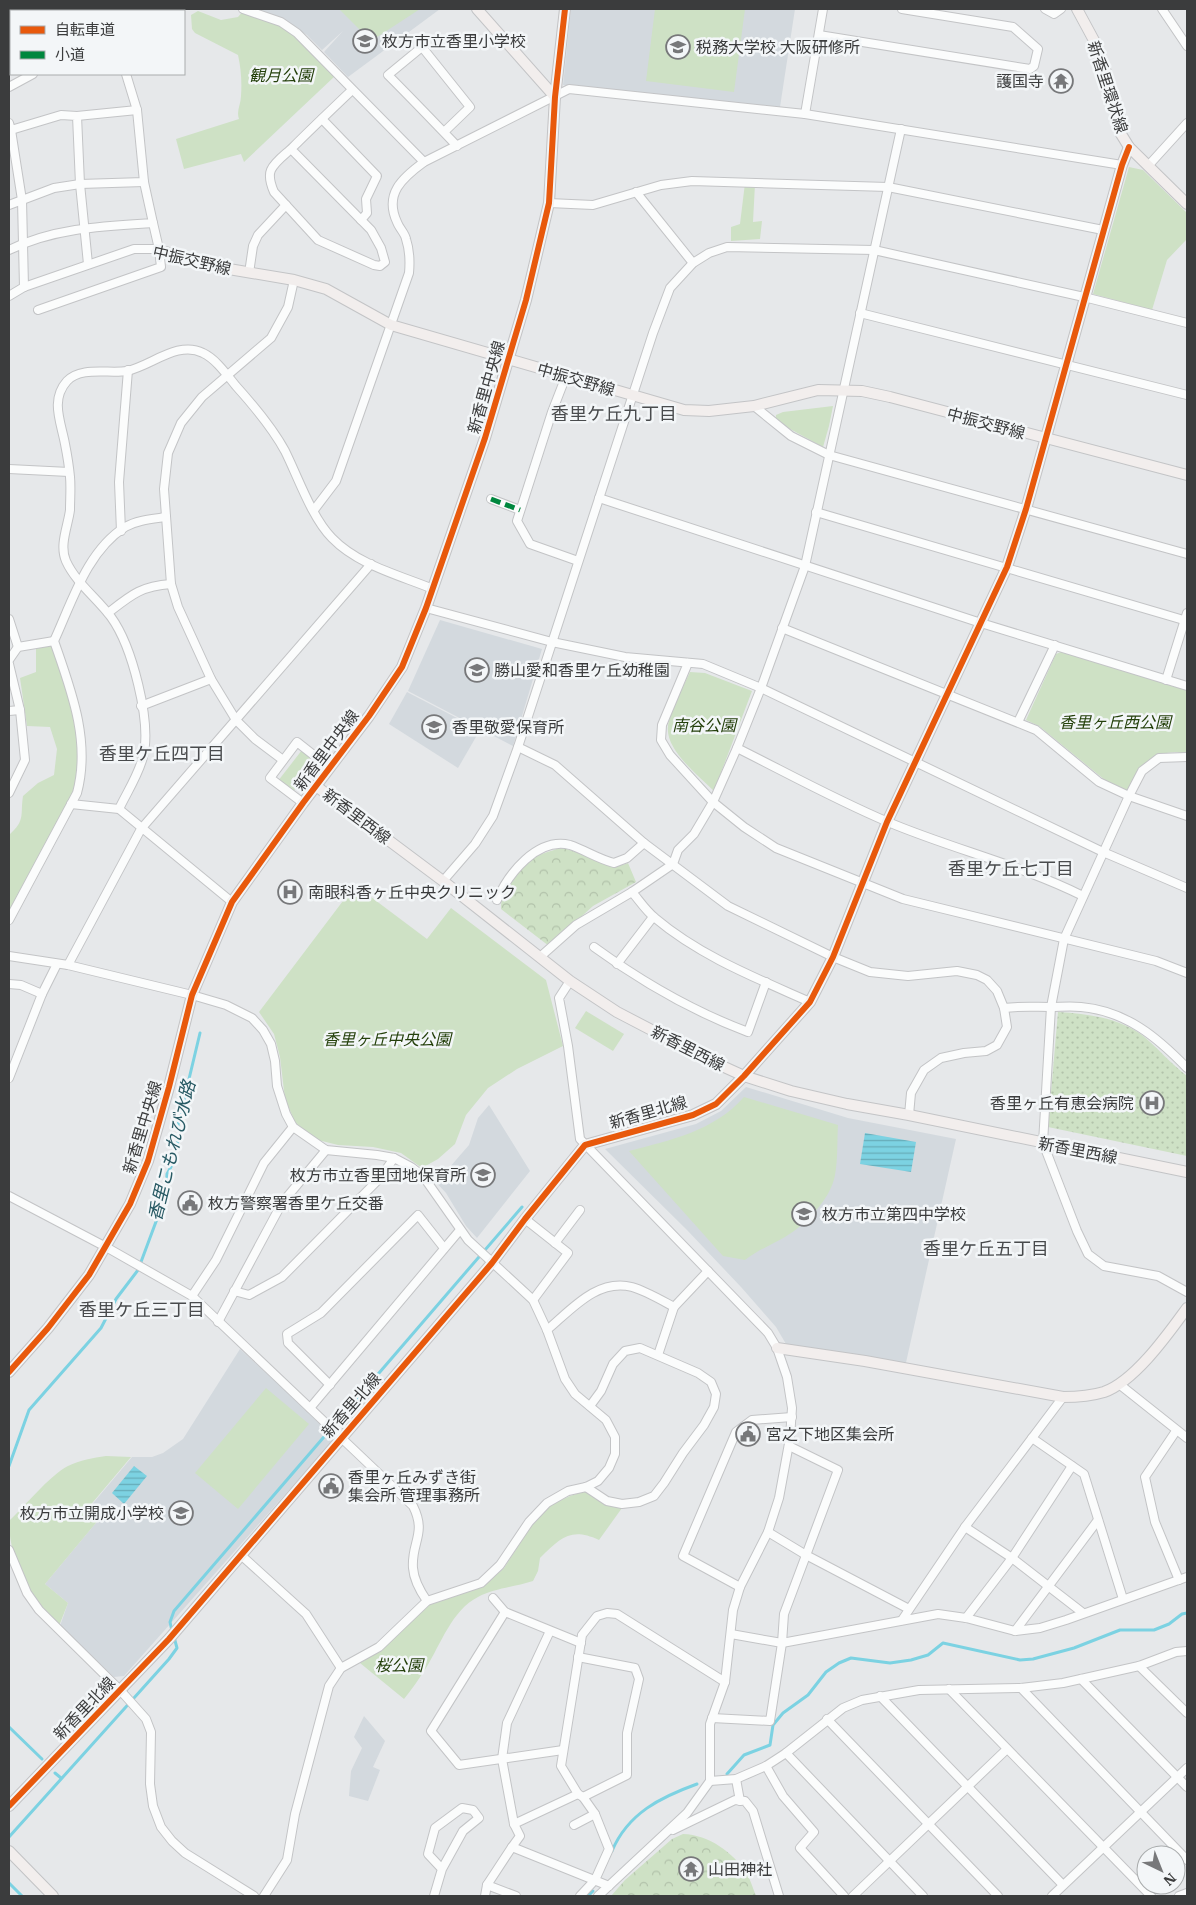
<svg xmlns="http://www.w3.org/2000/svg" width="1196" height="1905" viewBox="0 0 1196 1905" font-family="'IBM Plex Serif','Noto Sans JP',serif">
  <defs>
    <pattern id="grass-dots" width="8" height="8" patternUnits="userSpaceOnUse" patternTransform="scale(1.25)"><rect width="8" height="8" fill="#cee1c5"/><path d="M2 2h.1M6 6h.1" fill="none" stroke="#b2c2aa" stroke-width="1.8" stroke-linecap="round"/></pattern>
    <pattern id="forest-crowns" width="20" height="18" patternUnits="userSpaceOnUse" patternTransform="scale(1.25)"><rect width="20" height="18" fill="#cee1c5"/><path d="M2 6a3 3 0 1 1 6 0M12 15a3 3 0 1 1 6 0" fill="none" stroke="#b2c2aa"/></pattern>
    <pattern id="water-rules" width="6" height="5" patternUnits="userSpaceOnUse" patternTransform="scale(1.25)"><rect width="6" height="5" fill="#7cd2e2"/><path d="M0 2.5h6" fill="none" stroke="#67acb8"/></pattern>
  </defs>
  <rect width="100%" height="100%" fill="#e6e8ea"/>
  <!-- built -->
  <g fill="#d3d9de">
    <polygon points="256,9 440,9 348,77 324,52 343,31 322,50 307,35 282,19"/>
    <polygon points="571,9 795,9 780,107 563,85"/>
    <polygon points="440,620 542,649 513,746 408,691"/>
    <polygon points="407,692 480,730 458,768 389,724"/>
    <polygon points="746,1087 848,1118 956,1139 905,1367 840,1357 786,1344 776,1327 741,1287 687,1230 605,1149 696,1124 721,1111"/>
    <polygon points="489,1105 530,1171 477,1238 466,1226 446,1193 433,1179 449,1168 469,1145 478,1118"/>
    <polygon points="240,1349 336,1437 124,1676 114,1677 60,1626 68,1603 45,1584 100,1518 89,1508 132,1457 152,1457 163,1453 183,1439"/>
    <polygon points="364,1716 385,1741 373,1767 380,1770 368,1801 349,1796 351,1771 362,1748 354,1737"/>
  </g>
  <!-- grass -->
  <path fill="url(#grass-dots)" d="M1058,1012C1087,1014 1117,1017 1142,1035C1158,1048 1171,1064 1187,1076V1156L1048,1127Z"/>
  <!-- forest -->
  <g fill="url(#forest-crowns)">
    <path d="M560,848C584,850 604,873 628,863L636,882L593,906L549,946L501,909C500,890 518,868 534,858C542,853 551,851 560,848Z"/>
    <path d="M683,1834C709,1835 733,1852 747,1874C751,1881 753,1889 756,1896H611L625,1880L672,1839Z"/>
  </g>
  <!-- park -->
  <g fill="#cee1c5">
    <polygon points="339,9 420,9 371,41"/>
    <polygon points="655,9 745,9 734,92 646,81"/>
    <path d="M198,11L221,20L238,17L243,11L280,24L296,36L335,76L244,162L241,154L184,169L176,139L239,119C236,111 241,104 241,96C242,82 241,68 238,55L195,33L192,29L191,15Z"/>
    <polygon points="1129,167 1143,170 1187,213 1187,239 1167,260 1152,310 1093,294"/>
    <polygon points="745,183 755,184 753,222 762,221 760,239 731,241 731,227 740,224"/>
    <polygon points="833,406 829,426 823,447 781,424 776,420 776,415 783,412"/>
    <path d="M52,644C68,692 87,742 74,792L9,912V835C26,820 20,815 23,796L38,783L54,775L57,749L50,727L27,726L20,678L36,672V649Z"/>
    <path d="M1061,652H1068L1187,690V754C1169,749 1150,755 1138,771C1134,777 1131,786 1128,792L1111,785L1039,726L1026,720L1056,654Z"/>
    <path d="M690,672L705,673L752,691L714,791C698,775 665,750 668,726C669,715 684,685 690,672Z"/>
    <polygon points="302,750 316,761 293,792 278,781"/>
    <polygon points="355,885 427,939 451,908 546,980 563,1046 517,1069 488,1088 466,1115 455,1144 438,1159 422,1168 401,1153 373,1147 338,1145 314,1139 295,1122 285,1099 280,1057 274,1034 259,1012"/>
    <polygon points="586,1011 624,1034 613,1051 575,1028"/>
    <path d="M744,1097L838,1125C837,1141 838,1159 835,1175C831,1199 805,1225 785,1237C771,1245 758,1250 745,1260L723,1256L629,1151C671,1140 714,1131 744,1097Z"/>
    <polygon points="266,1388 309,1424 238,1509 195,1473"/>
    <path d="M106,1456L131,1457L88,1508L100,1518L45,1584L68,1603L59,1626C32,1597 9,1563 9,1521C25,1506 49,1476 68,1466C80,1460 93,1458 106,1456Z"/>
    <path d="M586,1491L606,1505L622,1508L599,1540C570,1527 561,1538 540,1558L538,1571L533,1581C515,1587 495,1588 478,1597C452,1610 441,1644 426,1668C419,1679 412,1689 404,1699L360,1663L382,1650L429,1605L483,1587L504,1568L532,1525L549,1506L570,1496Z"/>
  </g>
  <!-- water -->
  <g fill="url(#water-rules)">
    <polygon points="865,1133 916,1142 911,1172 860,1164"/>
    <polygon points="134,1466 147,1476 124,1504 112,1493"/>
  </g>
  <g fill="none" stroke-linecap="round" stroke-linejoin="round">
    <!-- stream -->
    <g stroke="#7cd2e2" stroke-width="3">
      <polyline points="9,1466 29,1410 101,1328 116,1299 138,1270 157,1219 156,1212 160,1211 159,1206 164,1200 166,1191 167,1174 172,1165 179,1137 178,1125 200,1033"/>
      <polyline points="172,1631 170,1622 174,1611 522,1207"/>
      <polyline points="9,1727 42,1759"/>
      <polyline points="55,1773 61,1778"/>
      <polyline points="727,1774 744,1755 770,1745 773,1725 783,1713 808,1695 826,1672 839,1663 851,1658 890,1663 911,1660 928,1655 943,1643 1020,1660 1033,1659 1074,1648 1120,1630 1154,1630 1169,1624 1182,1614 1187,1613"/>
      <polyline points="9,1837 169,1659 177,1648 174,1637"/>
      <path d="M612,1851C628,1813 661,1797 697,1784"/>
      <polyline points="9,1883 22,1896"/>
      <polyline points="588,1896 593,1891"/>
    </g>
    <!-- street casing -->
    <g stroke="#c3c4c6" stroke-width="10">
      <g id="street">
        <polyline points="243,9 281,22 297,33 424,162"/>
        <polyline points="1045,9 1054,14 1061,9"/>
        <polyline points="1162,9 1187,46"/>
        <polyline points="33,11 37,9"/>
        <polyline points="9,24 11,23"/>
        <polyline points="819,35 1030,69 1034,66 1038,49 1013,27 902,9"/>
        <polyline points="9,87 33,74"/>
        <polyline points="805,114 823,9"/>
        <polyline points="77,116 137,110"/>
        <polyline points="322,119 377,176 366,199 367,213 361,220"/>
        <polyline points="9,123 11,130 61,115 77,116 80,184 88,264"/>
        <polyline points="9,131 11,130 22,200 24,287"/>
        <path d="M444,132L470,107L422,47L388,75C411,98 434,122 457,146"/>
        <path d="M291,149L371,230L381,248L385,262L380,266L374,265L318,240L274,192C271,185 268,177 271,170C275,161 286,154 293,147C312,128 332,109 352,90"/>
        <polyline points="1148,166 1187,123"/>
        <polyline points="636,192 693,263"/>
        <polyline points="549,203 593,205 661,185 692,181 888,187 1103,230"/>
        <polyline points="9,205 54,188 80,184 144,182 137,110 126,74"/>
        <path d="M9,250C53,228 104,226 153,223L144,182"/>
        <polyline points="249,273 253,246 258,235 286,205"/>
        <polyline points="9,296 24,287 134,249 159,249 223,268"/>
        <polyline points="38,310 161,267 159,249 153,223"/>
        <polyline points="860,313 1187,395"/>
        <polyline points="566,376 552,412 517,521 530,544 578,561"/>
        <polyline points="754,406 791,436 829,455 1187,554"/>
        <polyline points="9,469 69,472"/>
        <polyline points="599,498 981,623 1187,686"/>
        <polyline points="491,499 520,510"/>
        <path d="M314,510L336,481L409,273C410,262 410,251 406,239C405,233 399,228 397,222C384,194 402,178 424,162L569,89L805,114L1122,165"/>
        <polyline points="816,512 1187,621"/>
        <polyline points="121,531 119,482 128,370"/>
        <polyline points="426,608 552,642 625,657 703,664 761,688 1103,852 1187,888"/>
        <path d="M108,613C131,595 141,586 171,584"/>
        <polyline points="9,619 18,647"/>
        <polyline points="782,628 1036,730 1099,782 1129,796 1187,816"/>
        <polyline points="9,660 18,647 54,641"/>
        <polyline points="688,663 662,725 661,740 670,755 713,802 744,827 776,848 903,899 1156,961 1187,973"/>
        <polyline points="9,664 20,710 25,760 9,793"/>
        <polyline points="1166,680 1187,613"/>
        <polyline points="141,706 211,679"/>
        <polyline points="9,711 20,710"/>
        <polyline points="1018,722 1055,645"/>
        <polyline points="518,747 555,765 644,843 728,906 833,957 870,972 908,976 957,971 977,975 987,980 997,991 1004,1008 1007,1027 997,1045 986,1051 964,1053 941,1058 924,1070 911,1093 909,1115"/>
        <path d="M737,748C787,773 836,800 888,822C952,849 1021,865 1083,896"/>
        <polyline points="1187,757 1159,758 1142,771 1129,796 1064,939 1051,1007 1043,1143 1077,1231 1088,1254 1104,1266 1158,1276 1187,1292"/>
        <polyline points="283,760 255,739 236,720 211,679 178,607 171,584 164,489 168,453 181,423 202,397 271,338 288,307 294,280"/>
        <polyline points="303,803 270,778 297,742 330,768"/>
        <polyline points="71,804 119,809 232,902"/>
        <path d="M119,809C127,792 138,776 143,757C152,722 132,646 111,617C97,598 76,583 66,561C59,545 68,526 70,510C70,499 71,487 70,477C69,466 67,454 65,444C61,422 50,400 67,381C81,366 109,374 127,371C151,366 178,340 203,353C216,359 227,375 236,386C254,406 272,427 285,451C298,477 312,518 332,538C358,565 399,575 433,589"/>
        <polyline points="443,881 475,844 493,816 518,747 653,333 670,288 693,263 709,253 727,247 874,250 1084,297 1187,323"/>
        <path d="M632,892C639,900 646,911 655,918C700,956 756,978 810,1002"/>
        <path d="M497,900C508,874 537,837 570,845C585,850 598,859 614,863L627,858L644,843"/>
        <path d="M9,920L77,793C91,741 71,690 54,641C72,602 87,551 125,527C137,520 152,519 166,517"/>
        <path d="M594,947C642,982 692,1011 748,1032L766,982"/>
        <polyline points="9,956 68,965 192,995 226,1005 252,1018 263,1030 271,1044 275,1061 277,1086 286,1114 293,1127 326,1150 377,1155 394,1158 411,1167 423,1176 468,1240 533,1300 547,1330 565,1379 575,1394 606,1420 615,1437 615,1454 609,1468 598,1481 586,1487 568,1491 547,1503 529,1522 500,1565 481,1583 427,1601 379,1647 341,1668 329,1686 295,1814 287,1860 264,1896"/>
        <polyline points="540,957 576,925 632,892 673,864 678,850 694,834 713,802 737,748 761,688 805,566 901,129"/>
        <polyline points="617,964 653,917"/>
        <polyline points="68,965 141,829 371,564"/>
        <polyline points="570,981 559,998 568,1046 580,1139 768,1333 777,1348 787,1377 792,1408 790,1438 779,1498 768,1532 740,1587 733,1610 725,1682 710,1724 710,1781 687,1813 598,1896"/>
        <polyline points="9,984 21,985 42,994"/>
        <path d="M1004,1008C1020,1006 1034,1007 1050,1007C1060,1007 1070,1006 1081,1007C1126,1011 1157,1037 1187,1068"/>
        <polyline points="9,1078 42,994 57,964"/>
        <path d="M293,1127L264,1163L216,1260L192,1296L413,1506C427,1534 411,1542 413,1568C414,1581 420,1591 427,1601"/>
        <polyline points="9,1196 106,1247 192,1296"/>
        <polyline points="525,1219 568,1253 533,1300"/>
        <polyline points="555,1243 580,1210"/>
        <polyline points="234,1291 249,1295 282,1277 380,1178 394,1158"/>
        <polyline points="218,1322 282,1203 326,1150"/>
        <path d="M547,1330C571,1310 597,1278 632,1287C646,1291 661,1300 674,1307"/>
        <polyline points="658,1355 674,1307 708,1271"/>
        <polyline points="1119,1384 1187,1438"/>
        <polyline points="330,1385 288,1343 287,1334 321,1313 418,1215 444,1248"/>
        <polyline points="310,1408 460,1230"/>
        <polyline points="1176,1431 1145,1477 1155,1522 1179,1580"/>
        <polyline points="1032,1438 1084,1474 1123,1599"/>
        <polyline points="586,1487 607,1501 622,1504 639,1502 654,1496 664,1483 683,1453 704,1425 714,1407 716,1394 711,1382 698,1373 640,1348 625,1351 613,1364 601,1391 590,1406"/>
        <polyline points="965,1527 1012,1558 1083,1613"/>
        <polyline points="768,1532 806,1555 909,1609"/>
        <polyline points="9,1550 27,1593 39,1610 120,1690 146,1719 151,1732 150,1784 153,1806 161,1827 172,1841 185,1853 254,1896"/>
        <polyline points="242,1556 306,1614 341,1668"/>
        <polyline points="740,1587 683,1556 736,1432 752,1420 792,1417"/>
        <polyline points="493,1598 505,1612 581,1643"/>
        <polyline points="505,1612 431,1731 459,1765 563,1750"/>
        <polyline points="966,1618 1012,1558 1072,1466"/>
        <polyline points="902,1620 965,1527 1063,1397"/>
        <polyline points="550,1631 507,1723 502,1759 514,1824 578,1794"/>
        <polyline points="1015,1631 1098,1520"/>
        <polyline points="731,1634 782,1643 938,1614 966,1618 1015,1631 1040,1628 1066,1620 1187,1577"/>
        <polyline points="578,1657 635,1668 639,1679 627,1733 627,1775 583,1797 595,1814 609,1849 595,1880 580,1896"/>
        <polyline points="1139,1666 1187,1713"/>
        <polyline points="1081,1679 1187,1787"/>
        <polyline points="1021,1688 1187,1860"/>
        <polyline points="949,1689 1151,1896"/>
        <polyline points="880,1696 1063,1885"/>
        <polyline points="712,1718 770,1721 782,1643 784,1614 838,1470 789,1446"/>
        <polyline points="827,1719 998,1896"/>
        <polyline points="786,1753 923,1896"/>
        <polyline points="766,1766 783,1796 814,1832 800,1848 844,1896"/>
        <polyline points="736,1779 740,1801"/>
        <polyline points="710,1781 736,1779 766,1766 786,1753 843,1708 862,1700 919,1690 1021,1688 1063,1683 1139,1666 1176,1652 1187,1651"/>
        <polyline points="583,1797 578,1794 561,1766 582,1635 597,1616 607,1613 617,1614 725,1682"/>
        <polyline points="574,1825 595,1814"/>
        <polyline points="673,1830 735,1800 745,1801 753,1811 779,1896"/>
        <polyline points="512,1847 520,1836 514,1824"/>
        <polyline points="487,1885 516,1896"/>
        <polyline points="434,1896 442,1869 463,1831 479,1818 473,1810 462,1808 435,1828 428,1854 442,1869"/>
        <polyline points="485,1896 487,1885 512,1847 609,1886"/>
        <polyline points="853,1896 1007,1749"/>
        <polyline points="1052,1896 1187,1768"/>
        <polyline points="1179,1896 1187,1893"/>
      </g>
    </g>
    <!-- secondary casing -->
    <g stroke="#c3c4c6" stroke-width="12">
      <g id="secondary">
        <polyline points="477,9 555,97"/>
        <polyline points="1077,9 1097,46 1109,81 1121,134 1129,147 1187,204"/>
        <polyline points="223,268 294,280 326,289 391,325 684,410 709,411 754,406 818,390 862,391 890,397 1187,475"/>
        <polyline points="316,786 443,881 570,981 617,1012 711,1061 744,1076 791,1091 847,1104 909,1115 1187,1172"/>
        <path d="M777,1348L865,1361L1063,1397C1077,1397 1091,1396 1104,1392C1135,1381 1168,1334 1187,1308"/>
        <polyline points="9,1372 48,1328 89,1275 130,1204 148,1161 169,1087 192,995 232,902 303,803 369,716 402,667 426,608 485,438 526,300 549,203 555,97 565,9"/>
        <polyline points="9,1806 169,1639 492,1263 525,1219 585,1145 693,1115 716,1104 744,1076 810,1002 833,957 887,822 1007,567 1026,509 1122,165 1129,147"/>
        <polyline points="9,1851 53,1896"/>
      </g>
    </g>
    <!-- street -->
    <use href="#street" stroke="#fbfcfc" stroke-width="8"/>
    <!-- secondary -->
    <use href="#secondary" stroke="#f2eeed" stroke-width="10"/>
    <!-- quiet -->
    <polyline stroke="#00873e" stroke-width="5" stroke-dasharray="10 5" stroke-linecap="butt" points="491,499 520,510"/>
    <!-- cycleway casing -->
    <g stroke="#f3f6f8" stroke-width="9">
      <g id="cycleway">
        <polyline points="9,1372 48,1328 89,1275 130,1204 148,1161 169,1087 192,995 232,902 303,803 369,716 402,667 426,608 485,438 526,300 549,203 555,97 565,9"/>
        <polyline points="9,1806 169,1639 492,1263 525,1219 585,1145 693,1115 716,1104 744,1076 810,1002 833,957 887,822 1007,567 1026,509 1122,165 1129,147"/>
      </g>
    </g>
    <!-- cycleway -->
    <use href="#cycleway" stroke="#e8590c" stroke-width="6"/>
  </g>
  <!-- icons -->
  <defs>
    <g id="school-ring" transform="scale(1.25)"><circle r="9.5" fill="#f3f6f8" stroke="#77787a" stroke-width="1.5"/><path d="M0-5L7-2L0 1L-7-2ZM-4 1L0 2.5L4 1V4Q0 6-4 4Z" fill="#77787a"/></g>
    <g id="temple-ring" transform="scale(1.25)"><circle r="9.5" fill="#f3f6f8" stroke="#77787a" stroke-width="1.5"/><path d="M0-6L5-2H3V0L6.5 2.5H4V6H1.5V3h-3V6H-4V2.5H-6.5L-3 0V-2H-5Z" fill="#77787a"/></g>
    <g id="hospital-ring" transform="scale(1.25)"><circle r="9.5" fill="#f3f6f8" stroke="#77787a" stroke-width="1.5"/><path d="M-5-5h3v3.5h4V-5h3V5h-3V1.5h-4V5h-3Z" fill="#77787a"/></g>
    <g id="civic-ring" transform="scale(1.25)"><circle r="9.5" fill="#f3f6f8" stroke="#77787a" stroke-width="1.5"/><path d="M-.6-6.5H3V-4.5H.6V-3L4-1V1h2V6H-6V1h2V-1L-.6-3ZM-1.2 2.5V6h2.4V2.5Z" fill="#77787a"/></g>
  </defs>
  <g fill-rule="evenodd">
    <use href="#school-ring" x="365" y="41"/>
    <use href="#school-ring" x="678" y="47"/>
    <use href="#temple-ring" x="1061" y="81"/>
    <use href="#school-ring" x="477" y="670"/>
    <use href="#school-ring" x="434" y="727"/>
    <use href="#hospital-ring" x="290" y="892"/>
    <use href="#hospital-ring" x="1152" y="1103"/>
    <use href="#school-ring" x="483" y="1175"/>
    <use href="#civic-ring" x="190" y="1203"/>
    <use href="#school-ring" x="804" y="1214"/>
    <use href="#civic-ring" x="748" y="1434"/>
    <use href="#civic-ring" x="331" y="1486"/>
    <use href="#school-ring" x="181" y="1513"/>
    <use href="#temple-ring" x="691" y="1869"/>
  </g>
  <g text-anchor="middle" stroke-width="5" stroke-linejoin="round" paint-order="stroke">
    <!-- poi labels -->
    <g font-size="16" fill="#3b3c3d" stroke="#f3f6f8" text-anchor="start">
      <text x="382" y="47">枚方市立香里小学校</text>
      <text x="696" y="53">税務大学校 大阪研修所</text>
      <text x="1044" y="87" text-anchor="end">護国寺</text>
      <text x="494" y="676">勝山愛和香里ケ丘幼稚園</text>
      <text x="452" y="733">香里敬愛保育所</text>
      <text x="308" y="898">南眼科香ヶ丘中央クリニック</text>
      <text x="1134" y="1109" text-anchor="end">香里ヶ丘有恵会病院</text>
      <text x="466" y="1181" text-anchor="end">枚方市立香里団地保育所</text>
      <text x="208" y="1209">枚方警察署香里ケ丘交番</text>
      <text x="822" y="1220">枚方市立第四中学校</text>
      <text x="766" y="1440">宮之下地区集会所</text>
      <text x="348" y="1483">香里ヶ丘みずき街<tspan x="348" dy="18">集会所 管理事務所</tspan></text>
      <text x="164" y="1519" text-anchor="end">枚方市立開成小学校</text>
      <text x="708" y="1875">山田神社</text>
    </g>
    <!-- park labels -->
    <g font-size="16" font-style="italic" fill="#24400b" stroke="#f3f6f8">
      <text x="281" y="81">観月公園</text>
      <text x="1115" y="728">香里ヶ丘西公園</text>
      <text x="704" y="731">南谷公園</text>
      <text x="387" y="1045">香里ヶ丘中央公園</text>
      <text x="399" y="1671">桜公園</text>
    </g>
    <!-- street labels -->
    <g font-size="16" fill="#3b3c3d" stroke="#f3f6f8">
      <text transform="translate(1108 87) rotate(72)" y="6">新香里環状線</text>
      <text transform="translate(192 260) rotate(13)" y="6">中振交野線</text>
      <text transform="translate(576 379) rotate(16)" y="6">中振交野線</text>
      <text transform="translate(486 387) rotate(-74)" y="6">新香里中央線</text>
      <text transform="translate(986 423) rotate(15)" y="6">中振交野線</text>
      <text transform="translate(326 750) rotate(-53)" y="6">新香里中央線</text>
      <text transform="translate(357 816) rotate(37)" y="6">新香里西線</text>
      <text transform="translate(688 1048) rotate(27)" y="6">新香里西線</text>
      <text transform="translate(648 1112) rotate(-16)" y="6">新香里北線</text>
      <text transform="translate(142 1127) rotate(-73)" y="6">新香里中央線</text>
      <text transform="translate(1078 1150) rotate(11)" y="6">新香里西線</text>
      <text transform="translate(351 1405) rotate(-49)" y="6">新香里北線</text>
      <text transform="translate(84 1708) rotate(-46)" y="6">新香里北線</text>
    </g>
    <!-- neighbourhood labels -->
    <g font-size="18" fill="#494b4d" stroke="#f3f6f8">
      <text x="614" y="420">香里ケ丘九丁目</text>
      <text x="162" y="760">香里ケ丘四丁目</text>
      <text x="1011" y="875">香里ケ丘七丁目</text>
      <text x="986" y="1255">香里ケ丘五丁目</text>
      <text x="142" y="1316">香里ケ丘三丁目</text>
    </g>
    <!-- water labels -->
    <g font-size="18" font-style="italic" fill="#285a64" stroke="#f3f6f8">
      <text transform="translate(172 1151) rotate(-76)" y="6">香里こもれび水路</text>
    </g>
  </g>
  <!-- border -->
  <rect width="1196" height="1905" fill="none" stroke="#3b3c3d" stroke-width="20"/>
  <!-- legend -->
  <rect x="10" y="10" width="175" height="65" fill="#f3f6f8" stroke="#a9acad"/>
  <rect x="20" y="26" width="25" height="8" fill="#e8590c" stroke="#a9acad"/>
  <text x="55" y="35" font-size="15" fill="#3b3c3d">自転車道</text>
  <rect x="20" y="51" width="25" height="8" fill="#00873e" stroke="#a9acad"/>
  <text x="55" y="60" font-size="15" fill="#3b3c3d">小道</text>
  <!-- north arrow -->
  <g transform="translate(1161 1870) rotate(137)"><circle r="24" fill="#f3f6f8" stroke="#a9acad"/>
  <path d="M0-4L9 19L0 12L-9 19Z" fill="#77787a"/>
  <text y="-8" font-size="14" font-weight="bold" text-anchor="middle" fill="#3b3c3d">N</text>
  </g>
</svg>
